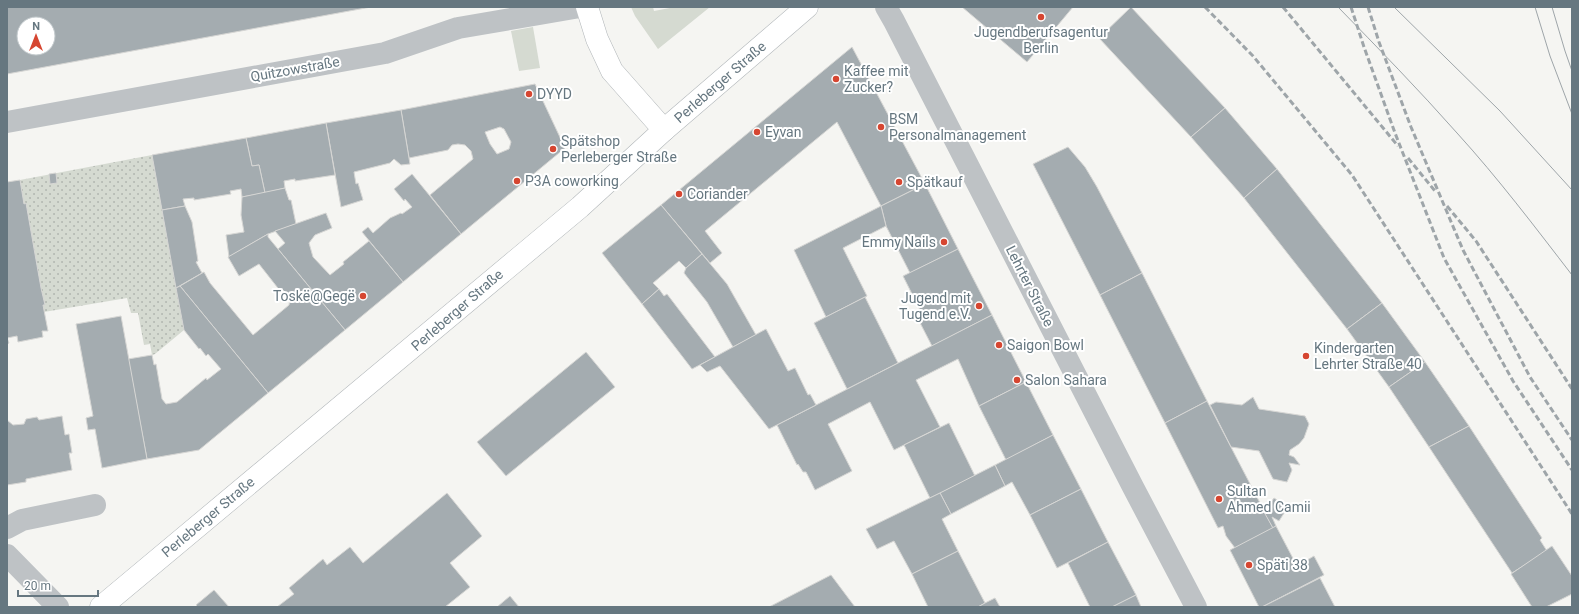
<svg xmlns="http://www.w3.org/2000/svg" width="1579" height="614" viewBox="0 0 1579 614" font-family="Roboto,sans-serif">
  <defs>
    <pattern id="park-dots" width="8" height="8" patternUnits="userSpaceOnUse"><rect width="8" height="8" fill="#d5dad1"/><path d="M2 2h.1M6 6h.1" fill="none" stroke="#b1b6af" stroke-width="1.8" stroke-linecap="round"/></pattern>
  </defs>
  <rect width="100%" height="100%" fill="#f5f5f2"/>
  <!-- grass -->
  <g fill="#d5dad1">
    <polygon points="631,7 653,7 654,11 675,7 710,7 658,49 635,16"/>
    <polygon points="533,27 540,68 519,71 511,31"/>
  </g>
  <!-- park -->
  <polygon fill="url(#park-dots)" points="152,155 184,330 155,354 152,355 150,344 144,345 138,313 131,313 127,298 44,312 43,305 45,305 41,288 26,204 24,204 20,180"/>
  <!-- building -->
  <g fill="#a4acb0" stroke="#d6d6d4" fill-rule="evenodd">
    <path d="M7,7H371L7,74ZM24,24H48V48H24Z"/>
    <polygon points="962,7 1073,7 1027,62"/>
    <polygon points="1131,7 1225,108 1191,137 1099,38"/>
    <polygon points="852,47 925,184 881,206 837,122 705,231 722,253 710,263 661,205"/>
    <path d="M535,84L565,148L461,234L430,195L473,159L471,151L465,145L458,144L452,145L448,150L409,158L401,110ZM500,127L504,129L511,142L509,149L497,154L490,144L485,132Z"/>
    <polygon points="1225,108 1277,169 1244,198 1191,137"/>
    <polygon points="401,110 410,164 401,165 394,159 390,163 354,172 356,184 358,183 363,200 341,207 326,123"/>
    <polygon points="326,123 335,175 295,181 295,179 284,181 285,188 265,193 259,165 252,166 246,138"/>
    <polygon points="246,138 252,166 259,165 265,193 242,197 241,189 230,191 231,194 194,200 194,198 183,199 185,206 162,210 152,155"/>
    <polygon points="1068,147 1085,167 1097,187 1142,273 1100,295 1033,164"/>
    <polygon points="1277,169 1382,303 1347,329 1244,198"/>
    <polygon points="56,173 57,183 50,184 49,174"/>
    <polygon points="412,174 461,234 403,282 362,232 368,227 373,233 390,218 401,213 402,214 412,207 405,199 404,201 394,189"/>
    <polygon points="20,180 24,204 26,203 41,288 45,305 43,305 48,331 42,331 43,337 18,342 17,336 7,338 9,343 7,344 7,182"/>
    <polygon points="925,184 958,249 910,273 886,226 881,206"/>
    <polygon points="285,188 289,200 291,200 296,224 268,234 229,257 226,235 244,232 241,215 242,197"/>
    <polygon points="661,205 702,254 686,268 679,261 653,283 659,289 642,304 602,253"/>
    <polygon points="185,206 192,222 198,261 196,262 202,273 176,288 162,210"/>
    <polygon points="881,206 886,226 843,248 867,296 826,317 794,250"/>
    <polygon points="326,213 332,228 315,235 309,243 313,257 330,275 344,264 343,262 369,241 403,282 345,330 278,249 285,243 275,231"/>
    <polygon points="268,234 268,237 345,330 268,393 180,286 204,272 210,283 253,335 289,305 290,298 283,290 281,292 259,264 239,276 228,257"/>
    <polygon points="958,249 992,315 932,346 916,315 921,312 903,276"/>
    <polygon points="702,254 727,284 756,335 733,347 707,302 684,273 686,268"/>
    <polygon points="1142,273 1207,401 1165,423 1100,295"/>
    <polygon points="180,286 268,393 199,450 147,459 128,359 152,355 154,365 156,364 162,399 166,404 177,402 206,378 207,380 221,369 208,354 206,356 200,348 199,349 184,330 176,288"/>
    <polygon points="659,289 664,296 667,294 715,357 692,369 642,304"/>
    <polygon points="865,297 898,363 847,389 814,323"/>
    <polygon points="1382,303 1425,362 1389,387 1347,329"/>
    <polygon points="992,315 1026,382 979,406 958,359 916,380 940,427 894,450 870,402 828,424 852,471 815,490 806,472 803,472 798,464 797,465 777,425"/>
    <polygon points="121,316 147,459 102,468 95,429 88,430 86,418 93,416 76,324"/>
    <polygon points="766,329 788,371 795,368 808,395 810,394 816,405 769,429 720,366 707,372 700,365"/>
    <polygon points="586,352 615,387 506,476 477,442"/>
    <polygon points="1425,362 1469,426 1429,447 1389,387"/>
    <polygon points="1026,382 1053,435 1006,460 979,406"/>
    <polygon points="1253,397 1259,409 1305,416 1309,424 1304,438 1299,444 1290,450 1289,455 1294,457 1300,465 1289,463 1292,470 1287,482 1273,479 1259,451 1231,447 1210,405 1216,402 1242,405"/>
    <polygon points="1207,401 1273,528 1235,548 1226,536 1223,526 1218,528 1165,423"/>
    <polygon points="62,416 65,435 69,434 72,453 69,453 72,470 26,479 26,482 7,485 7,418 7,420 13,425 24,424 26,419 37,417 39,420"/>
    <polygon points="949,423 975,476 930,498 904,445"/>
    <polygon points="1469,426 1542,538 1540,540 1547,551 1512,573 1429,447"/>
    <polygon points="1053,435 1081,489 1030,515 1012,482 1005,486 995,465"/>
    <polygon points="995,465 1005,486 951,514 940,493"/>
    <polygon points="1081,489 1108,542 1057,568 1030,515"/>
    <polygon points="447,493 482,536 450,563 470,587 445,607 277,607 294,594 289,588 323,559 327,565 350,547 363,563"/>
    <polygon points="940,493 951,514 942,519 958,551 912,574 894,541 877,549 866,529"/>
    <polygon points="1274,498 1288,507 1279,521 1272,517 1276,526 1273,528 1264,512"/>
    <polygon points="1276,526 1297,566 1314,556 1324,575 1262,607 1259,607 1230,550"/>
    <polygon points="1108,542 1136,595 1112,607 1090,607 1068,563"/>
    <polygon points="1552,546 1572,576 1572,594 1546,607 1532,607 1511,574"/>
    <polygon points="958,551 985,603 978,607 928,607 912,574"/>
    <polygon points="831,575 855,607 769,607"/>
    <polygon points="1320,578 1335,607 1262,607"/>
    <polygon points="214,590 229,607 198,607 196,605"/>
    <polygon points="1136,595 1141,607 1112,607"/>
    <polygon points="510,596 519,607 497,607"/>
    <polygon points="995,598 1000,607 978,607 985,603"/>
  </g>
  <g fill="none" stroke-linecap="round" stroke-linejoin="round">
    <!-- secondary casing -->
    <g stroke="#b1b6b9" stroke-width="23">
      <g id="secondary">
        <polyline points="587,7 597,39 612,71 664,130"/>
        <polyline points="101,607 580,207 664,130 807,7"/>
      </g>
    </g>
    <!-- minor -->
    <g stroke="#bec2c5" stroke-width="22">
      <polyline points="886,7 894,21 1133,487 1196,607"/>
      <polyline points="7,122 385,53 458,28 580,7"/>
      <polyline points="7,528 22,520 95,505"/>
      <polyline points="7,555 58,607"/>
    </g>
    <!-- secondary -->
    <use href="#secondary" stroke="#fff" stroke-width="22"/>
    <!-- tram -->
    <g stroke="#9ea5a9" stroke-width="1">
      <path d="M1338,7C1378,48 1419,90 1457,133C1498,178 1535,227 1572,275"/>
      <polyline points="1394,7 1500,111 1572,190"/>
      <polyline points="1535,7 1550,56 1572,114"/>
      <polyline points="1552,7 1565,51 1572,71"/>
    </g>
    <!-- rail -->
    <g stroke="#9ea5a9" stroke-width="3" stroke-dasharray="6 3" stroke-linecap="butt">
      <polyline points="1205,7 1253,56 1352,175 1572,514"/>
      <polyline points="1283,7 1398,146"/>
      <polyline points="1351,7 1364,47 1395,133 1444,258 1513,381 1572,470"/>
      <polyline points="1368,7 1379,42 1411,127 1463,250 1530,377 1572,440"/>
      <polyline points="1408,158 1435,191"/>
      <polyline points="1447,206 1476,241 1572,389"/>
    </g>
  </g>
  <!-- markers -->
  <g fill="#d64631" stroke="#fff" stroke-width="1.5">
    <circle cx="1041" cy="17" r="4"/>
    <circle cx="836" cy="79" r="4"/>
    <circle cx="529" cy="94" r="4"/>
    <circle cx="881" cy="127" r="4"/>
    <circle cx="757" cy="132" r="4"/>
    <circle cx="553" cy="149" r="4"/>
    <circle cx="517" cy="181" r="4"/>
    <circle cx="899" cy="182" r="4"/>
    <circle cx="679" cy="194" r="4"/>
    <circle cx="944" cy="242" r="4"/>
    <circle cx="363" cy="296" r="4"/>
    <circle cx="979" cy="306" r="4"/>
    <circle cx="999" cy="345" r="4"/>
    <circle cx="1306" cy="356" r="4"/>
    <circle cx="1017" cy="380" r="4"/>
    <circle cx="1219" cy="499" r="4"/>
    <circle cx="1249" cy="565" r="4"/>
  </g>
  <g text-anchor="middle" stroke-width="4" stroke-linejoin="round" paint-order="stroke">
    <!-- poi labels -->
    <g font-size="14" fill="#667780" stroke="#fff" text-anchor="start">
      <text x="1041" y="37" text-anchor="middle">Jugendberufsagentur<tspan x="1041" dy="16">Berlin</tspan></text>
      <text x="844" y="76">Kaffee mit<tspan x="844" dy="16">Zucker?</tspan></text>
      <text x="537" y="99">DYYD</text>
      <text x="889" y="124">BSM<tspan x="889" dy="16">Personalmanagement</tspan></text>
      <text x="765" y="137">Eyvan</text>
      <text x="561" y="146">Spätshop<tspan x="561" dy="16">Perleberger Straße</tspan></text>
      <text x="525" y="186">P3A coworking</text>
      <text x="907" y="187">Spätkauf</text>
      <text x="687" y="199">Coriander</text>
      <text x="936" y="247" text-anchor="end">Emmy Nails</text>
      <text x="355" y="301" text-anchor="end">Toskë@Gegë</text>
      <text x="971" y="303" text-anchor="end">Jugend mit<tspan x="971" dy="16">Tugend e.V.</tspan></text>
      <text x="1007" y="350">Saigon Bowl</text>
      <text x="1314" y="353">Kindergarten<tspan x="1314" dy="16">Lehrter Straße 40</tspan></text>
      <text x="1025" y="385">Salon Sahara</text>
      <text x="1227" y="496">Sultan<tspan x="1227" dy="16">Ahmed Camii</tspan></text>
      <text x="1257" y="570">Späti 38</text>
    </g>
    <!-- street labels -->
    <g font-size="14" fill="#667780" stroke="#fff">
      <text transform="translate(295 69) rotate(-10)" y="5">Quitzowstraße</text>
      <text transform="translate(720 82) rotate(-41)" y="5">Perleberger Straße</text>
      <text transform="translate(1030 286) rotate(63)" y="5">Lehrter Straße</text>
      <text transform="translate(457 310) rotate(-41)" y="5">Perleberger Straße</text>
      <text transform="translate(208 517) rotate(-40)" y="5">Perleberger Straße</text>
    </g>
  </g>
  <!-- border -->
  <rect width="1579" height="614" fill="none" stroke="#667780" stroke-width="16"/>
  <!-- north arrow -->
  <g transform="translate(36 36)"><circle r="19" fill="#ffffff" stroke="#c2c9cc"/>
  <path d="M0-3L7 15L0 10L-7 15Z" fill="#d64631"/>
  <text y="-6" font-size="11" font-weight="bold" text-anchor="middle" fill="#667780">N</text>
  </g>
  <!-- scale -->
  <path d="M18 590v6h80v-6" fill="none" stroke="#667780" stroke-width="2"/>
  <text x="24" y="590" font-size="12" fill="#667780" stroke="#ffffff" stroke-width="3" paint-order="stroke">20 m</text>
</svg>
